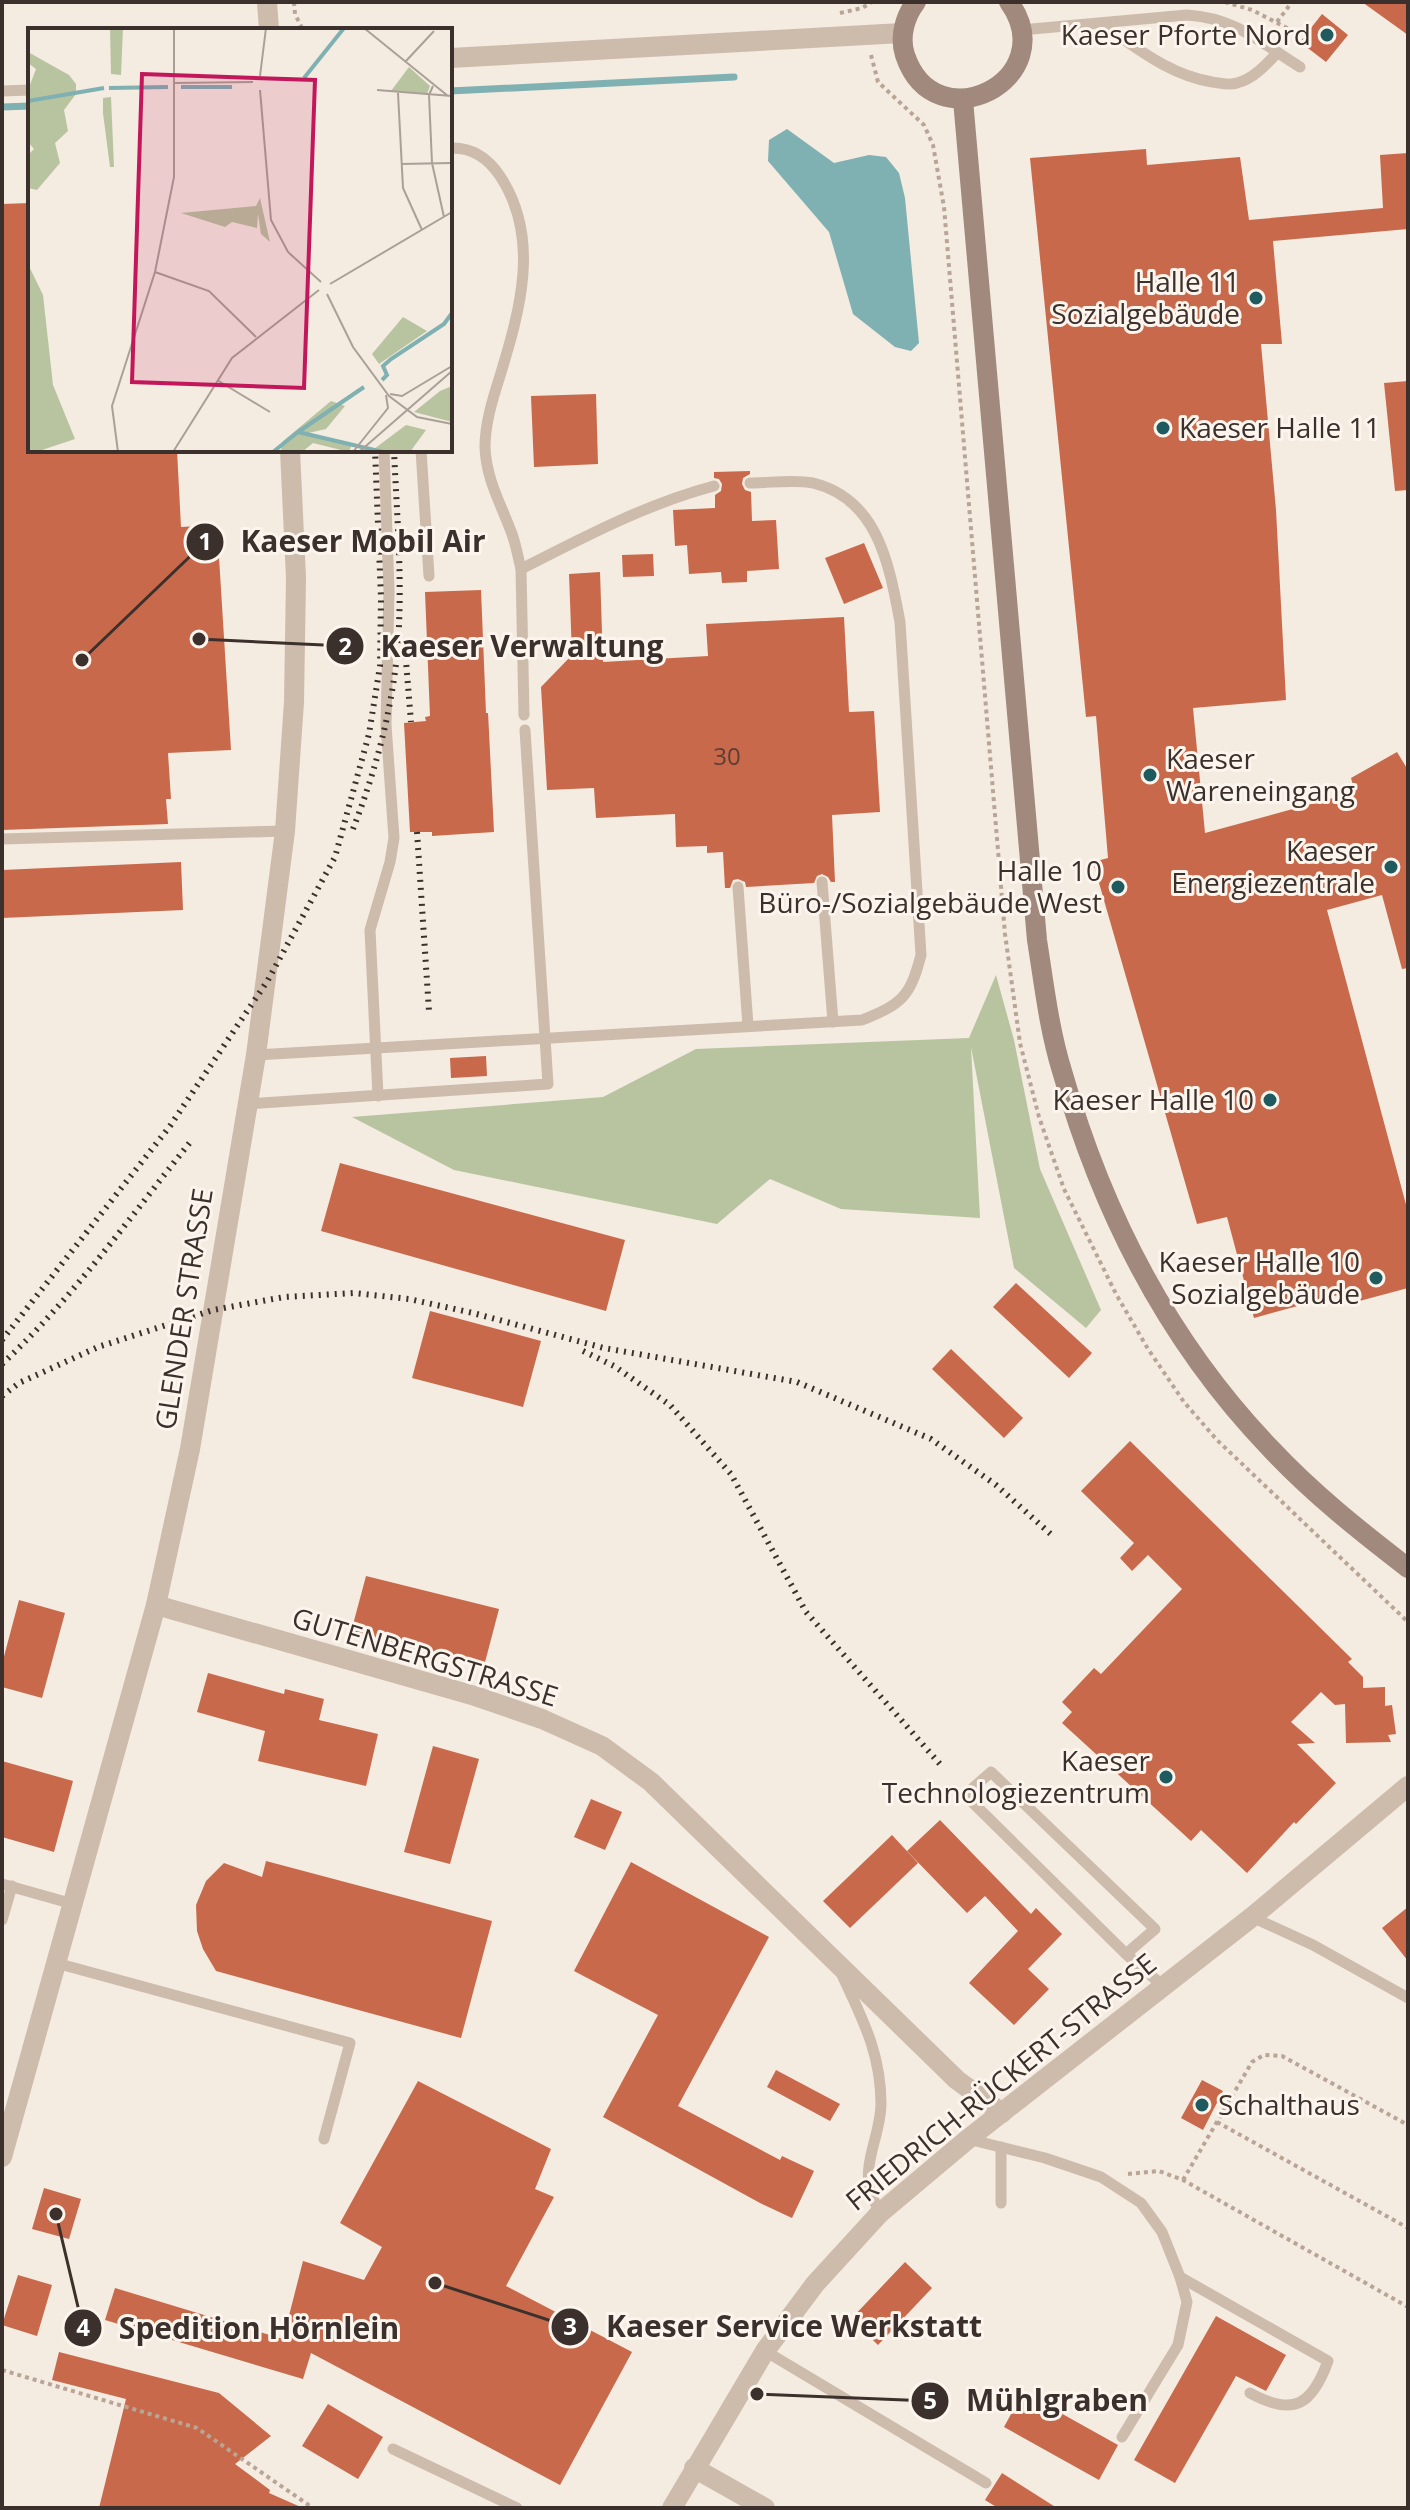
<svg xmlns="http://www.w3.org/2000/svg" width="1410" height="2510" viewBox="0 0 1410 2510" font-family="'Open Sans',sans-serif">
  <rect width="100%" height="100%" fill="#f4ebe1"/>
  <!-- green -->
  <polygon fill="#b8c4a0" points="996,975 1014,1040 1040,1169 1101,1310 1086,1328 1014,1268 971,1047 980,1218 841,1209 770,1179 717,1224 454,1170 352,1117 603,1097 696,1049 969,1038"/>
  <!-- water -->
  <polygon fill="#7fb0b2" points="787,129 834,163 869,155 886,157 899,173 905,198 919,343 911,351 895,347 853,314 829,232 768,161 769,140"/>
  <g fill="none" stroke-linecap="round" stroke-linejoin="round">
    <!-- stream -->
    <g stroke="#7fb0b2" stroke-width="7">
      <polyline points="450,91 734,77"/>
      <polyline points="2,107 30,106"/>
    </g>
  </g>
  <!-- building -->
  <g fill="#c8694b">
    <polygon points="1362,2 1408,2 1408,35"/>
    <polygon points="1322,14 1348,35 1326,62 1300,42"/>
    <polygon points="1146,149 1147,165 1240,157 1249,220 1383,208 1380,155 1408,153 1408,229 1273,241 1282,344 1261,344 1276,510 1286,700 1193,708 1205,833 1355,792 1351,778 1397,752 1408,770 1408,968 1402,969 1382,895 1327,910 1408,1212 1408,1288 1352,1303 1349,1292 1254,1318 1227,1217 1197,1224 1093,862 1108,858 1096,716 1086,717 1030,158"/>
    <polygon points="30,203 30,450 177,450 181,527 217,525 231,750 168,753 171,799 166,799 168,824 2,830 2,204"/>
    <polygon points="1408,381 1408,490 1395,491 1384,383"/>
    <polygon points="596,394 598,464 534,467 531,396"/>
    <polygon points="750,471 750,474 743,478 742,484 745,490 751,492 752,521 776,520 779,569 747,571 747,582 722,583 721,572 689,574 687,545 675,546 673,510 715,508 715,495 721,491 722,484 719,479 714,478 714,472"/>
    <polygon points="864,543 883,588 844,604 825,558"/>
    <polygon points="653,554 654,576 623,577 622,555"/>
    <polygon points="600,572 603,662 708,656 706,624 844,617 849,712 874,711 880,812 832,815 835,882 831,882 828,877 822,874 817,876 814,883 746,887 745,882 738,879 733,880 730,888 725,888 723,852 707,853 707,846 676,847 675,814 596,818 594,788 547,790 541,687 572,655 569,574"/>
    <polygon points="481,590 486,713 488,713 489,732 494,832 432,836 432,832 410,832 404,723 426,721 425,717 430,716 425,592"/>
    <polygon points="181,862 183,910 2,918 2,870"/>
    <polygon points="486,1056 487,1076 451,1078 450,1058"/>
    <polygon points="340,1163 625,1240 606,1311 321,1231"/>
    <polygon points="1016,1283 1092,1353 1069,1378 993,1307"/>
    <polygon points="430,1311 541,1341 523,1407 412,1378"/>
    <polygon points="951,1349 1023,1418 1004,1438 932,1369"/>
    <polygon points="1130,1441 1352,1659 1348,1662 1363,1677 1363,1688 1385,1687 1385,1706 1392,1705 1396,1734 1388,1735 1391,1742 1346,1743 1345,1704 1335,1705 1321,1692 1291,1722 1315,1743 1297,1744 1336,1783 1296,1824 1294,1822 1247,1873 1201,1830 1191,1841 1062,1723 1072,1712 1062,1702 1094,1668 1101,1674 1182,1589 1148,1555 1132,1571 1120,1558 1134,1543 1081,1491"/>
    <polygon points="366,1576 499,1609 484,1666 351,1632"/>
    <polygon points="19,1600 65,1613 42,1698 2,1687 2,1664"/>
    <polygon points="208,1673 284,1694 285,1689 324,1699 319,1720 378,1734 366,1786 258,1761 265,1731 197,1712"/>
    <polygon points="433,1746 479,1759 450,1864 404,1852"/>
    <polygon points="2,1761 73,1781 54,1852 2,1837"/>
    <polygon points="591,1799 622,1812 605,1850 574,1837"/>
    <polygon points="940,1820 1031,1914 1036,1908 1062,1934 1028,1969 1049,1989 1014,2025 969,1983 1018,1931 985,1896 967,1913 907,1851"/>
    <polygon points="892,1835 918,1863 850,1928 823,1901"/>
    <polygon points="266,1861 492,1921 461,2038 216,1971 203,1949 197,1931 196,1905 206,1881 224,1863 262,1877"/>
    <polygon points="631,1862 769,1937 678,2106 780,2160 782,2156 814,2171 792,2218 760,2203 603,2117 658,2015 574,1971"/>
    <polygon points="1408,1907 1408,1961 1382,1928"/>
    <polygon points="776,2070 840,2104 830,2121 767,2087"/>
    <polygon points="1202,2080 1223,2091 1203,2130 1181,2118"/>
    <polygon points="418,2081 551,2149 535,2189 554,2197 506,2286 632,2352 560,2485 311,2353 303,2379 105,2320 115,2288 283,2339 303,2261 364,2280 382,2247 340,2223"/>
    <polygon points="44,2188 81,2199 69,2239 32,2229"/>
    <polygon points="905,2262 932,2288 878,2345 851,2319"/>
    <polygon points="18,2275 52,2285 37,2336 2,2325"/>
    <polygon points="1216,2316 1286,2355 1266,2391 1236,2376 1175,2483 1134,2460"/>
    <polygon points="59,2352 219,2393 271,2436 235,2464 270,2490 269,2493 303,2508 99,2508 126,2399 52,2380"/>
    <polygon points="1023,2392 1118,2445 1099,2480 1004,2427"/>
    <polygon points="328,2404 383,2437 358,2479 302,2446"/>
    <polygon points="1002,2473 1057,2508 998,2508 985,2500"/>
  </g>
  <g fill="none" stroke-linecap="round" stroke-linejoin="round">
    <!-- path -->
    <g stroke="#b9a596" stroke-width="4" stroke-dasharray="4 4" stroke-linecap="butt">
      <polyline points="294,2 295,14 303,30"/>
      <polyline points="1092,2 1102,2"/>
      <polyline points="1225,2 1252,10 1293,31"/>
      <polyline points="840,13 862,8 872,2"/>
      <polyline points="1277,22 1292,2"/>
      <polyline points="871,55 878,82 924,125 933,145 944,207 1005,934 1020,1043 1039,1117 1064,1189 1116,1294 1148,1349 1184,1402 1217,1440 1408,1622"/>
      <polyline points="1217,2122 1408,2228"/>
      <polyline points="1128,2174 1159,2171 1183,2180 1408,2307"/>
      <polyline points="1183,2180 1252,2062 1264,2055 1282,2056 1408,2125"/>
      <polyline points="2,2370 197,2428 313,2508"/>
    </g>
    <!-- service -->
    <g stroke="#cdbbac" stroke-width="11">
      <path d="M1101,24C1137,48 1169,75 1212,82C1220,83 1229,86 1237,83C1253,79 1266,65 1277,53"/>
      <path d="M1021,30L1187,15C1236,18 1261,43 1300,67"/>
      <polyline points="2,91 30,90"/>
      <path d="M450,148C472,147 488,158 500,176C541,238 520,310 500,376C493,398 485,423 485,447C486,479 501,504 512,534C516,545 518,557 521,569C584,537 646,504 714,486"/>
      <polyline points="421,450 429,576"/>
      <polyline points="521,569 524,715"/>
      <polyline points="2,839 285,831"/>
      <polyline points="822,882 833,1022"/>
      <polyline points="738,887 748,1026"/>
      <path d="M256,1055L862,1020C902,1004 910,997 921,955L900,622C889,564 878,499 813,483C794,479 770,483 750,483"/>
      <polyline points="378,1096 370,930 390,862 394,838 386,725 389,591 384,450"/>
      <polyline points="246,1104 548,1084 525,730"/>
      <polyline points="2,1884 73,1904"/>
      <polyline points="1252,1917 1313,1945 1408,1998"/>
      <polyline points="2,1920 12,1886"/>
      <polyline points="1126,1954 1155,1929 991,1772 965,1795 1126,1954 1162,1985"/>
      <polyline points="56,1963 350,2043 324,2139"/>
      <path d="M842,1975C863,2020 881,2054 881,2104C881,2133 863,2161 870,2190C872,2198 877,2206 880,2213"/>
      <polyline points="968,2139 1045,2158 1101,2177 1141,2203 1162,2232 1180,2277 1187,2302 1178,2345 1122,2437"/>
      <polyline points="1001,2147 1001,2203"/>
      <path d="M1180,2277L1328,2361C1312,2405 1294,2417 1250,2393"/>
      <polyline points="765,2351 986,2483"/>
      <polyline points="393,2449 517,2508"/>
    </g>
    <!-- minor -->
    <g stroke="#cdbbac" stroke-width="20">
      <polyline points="267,2 269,30"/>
      <polyline points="450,58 902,33"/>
      <polyline points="156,1605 475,1696 542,1719 602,1746 651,1782 957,2080 1002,2113"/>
      <polyline points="2,2157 156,1605 190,1449 256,1055 285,831 294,702 296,578 290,450"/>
      <polyline points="694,2468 765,2508"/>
      <polyline points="672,2508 765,2351 815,2284 880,2213 968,2139 1252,1917 1408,1786"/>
    </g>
    <!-- secondary -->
    <g stroke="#a18a7d" stroke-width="20">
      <path d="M916,2C905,16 899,37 905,55C935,145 1064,79 1009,2"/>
      <path d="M963,100L1037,940C1044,984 1049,1029 1062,1071C1102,1212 1168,1342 1271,1449C1312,1493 1360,1531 1408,1568"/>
    </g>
    <!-- rail -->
    <g stroke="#3b302b" stroke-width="6" stroke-dasharray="2 6" stroke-linecap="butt">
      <polyline points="405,649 411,722"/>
      <path d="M353,829C374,775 389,721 396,664C404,593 397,521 394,450"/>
      <polyline points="417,832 429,1011"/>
      <polyline points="2,1340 170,1126 268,980 335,857 369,734 380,666 381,598 375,450"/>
      <polyline points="583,1351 614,1366 670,1405 731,1474 806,1612 940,1764"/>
      <path d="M2,1364C73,1298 131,1216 191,1141"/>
      <polyline points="2,1396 19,1383 98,1347 213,1310 284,1297 354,1293 409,1299 473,1313 604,1348 797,1382 931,1439 996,1485 1054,1537"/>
    </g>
  </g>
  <!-- markers -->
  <g fill="#1f5a5e" stroke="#fbf5ee" stroke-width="3">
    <circle cx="1327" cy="35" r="8"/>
    <circle cx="1256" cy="298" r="8"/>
    <circle cx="1163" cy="428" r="8"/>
    <circle cx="1150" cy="775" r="8"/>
    <circle cx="1391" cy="867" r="8"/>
    <circle cx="1118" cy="887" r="8"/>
    <circle cx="1270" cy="1100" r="8"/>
    <circle cx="1376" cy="1278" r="8"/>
    <circle cx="1166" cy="1777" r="8"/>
    <circle cx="1202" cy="2105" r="8"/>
  </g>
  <g text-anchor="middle" stroke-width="6" stroke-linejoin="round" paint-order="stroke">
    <!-- number labels -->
    <g font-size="24" fill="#5e3e33">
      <text x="727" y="765">30</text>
    </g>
    <!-- poi labels -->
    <g font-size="28" fill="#3b302b" stroke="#fbf5ee" text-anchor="end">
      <text x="1311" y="45">Kaeser Pforte Nord</text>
      <text x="1240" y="292">Halle 11<tspan x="1240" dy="32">Sozialgebäude</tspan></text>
      <text x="1179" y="438" text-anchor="start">Kaeser Halle 11</text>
      <text x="1166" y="769" text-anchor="start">Kaeser<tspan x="1166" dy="32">Wareneingang</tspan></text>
      <text x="1375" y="861">Kaeser<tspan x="1375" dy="32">Energiezentrale</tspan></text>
      <text x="1102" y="881">Halle 10<tspan x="1102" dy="32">Büro-/Sozialgebäude West</tspan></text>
      <text x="1254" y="1110">Kaeser Halle 10</text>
      <text x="1360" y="1272">Kaeser Halle 10<tspan x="1360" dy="32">Sozialgebäude</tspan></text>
      <text x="1150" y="1771">Kaeser<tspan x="1150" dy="32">Technologiezentrum</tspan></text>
      <text x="1218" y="2115" text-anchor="start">Schalthaus</text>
    </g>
    <!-- street labels -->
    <g font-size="28" fill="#3b302b" stroke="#fbf5ee">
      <text transform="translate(184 1309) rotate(-81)" y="10">GLENDER STRASSE</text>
      <text transform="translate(425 1657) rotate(17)" y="10">GUTENBERGSTRASSE</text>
      <text transform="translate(1001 2082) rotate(-39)" y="10">FRIEDRICH-RÜCKERT-STRASSE</text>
    </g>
  </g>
  <!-- overview -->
  <g transform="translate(28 28)">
    <rect width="424" height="424" fill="#f4ebe1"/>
    <path d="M82,0H95L93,47L83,46ZM0,24L41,47L48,56V66L36,82L40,103L27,115L32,135L9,162L0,160V127L6,121L0,114V62L8,41L0,35ZM381,39L402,58L399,66L363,63ZM83,69L86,139H82L75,85V70ZM232,170L242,214L233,206L230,186L229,200L204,194L197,199L153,185L228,178ZM0,236L15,267L25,357L47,411L8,424H0ZM375,289L399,303L351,336L344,326ZM424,358V394L386,384L412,363ZM303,373L317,378L298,401L280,405L324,416L321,424L285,415L274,424H253L254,414ZM378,397L398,402L382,424H342Z" fill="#b8c4a0"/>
    <path fill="none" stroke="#7fb0b2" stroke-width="4" d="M276,50L316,0M153,59H204M81,60L140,59M0,73L76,60M354,352L359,347L355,338L363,331L416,296L424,285M270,404L336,359M245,424L270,404L355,424"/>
    <path fill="none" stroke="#aaa098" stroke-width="2" d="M336,0L420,68M378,33L406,3M232,48L238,0M147,55L225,54M405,58L401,67L404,135L416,189M232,62L243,192L260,224L293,254M349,62L424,68M370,65L375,160L394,202M373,136L424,135M127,244L181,263L228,309M302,256L424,184M299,266L325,319L361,368L389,389L424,396M189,352L242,384M362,366L374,368L424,338M90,424L84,378L127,244L146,149V0M145,424L204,330L291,262M325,424L360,380L358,367M331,424L424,343"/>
    <path fill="#c2185b" fill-opacity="0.15" stroke="#c2185b" stroke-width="4" d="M114,46L287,52L276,360L104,354Z"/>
    <rect width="424" height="424" fill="none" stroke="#3b302b" stroke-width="4"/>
  </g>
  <!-- callouts -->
  <path fill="none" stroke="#3b302b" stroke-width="3" d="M82 660L205 542M199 639L345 646M435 2283L570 2327M56 2214L83 2328M757 2394L930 2401"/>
  <g fill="#3b302b" stroke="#fbf5ee" stroke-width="3">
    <circle cx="82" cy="660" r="8"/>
    <circle cx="199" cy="639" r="8"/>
    <circle cx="435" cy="2283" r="8"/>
    <circle cx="56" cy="2214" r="8"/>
    <circle cx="757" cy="2394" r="8"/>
    <circle cx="205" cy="542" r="20"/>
    <circle cx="345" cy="646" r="20"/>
    <circle cx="570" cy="2327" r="20"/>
    <circle cx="83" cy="2328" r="20"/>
    <circle cx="930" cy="2401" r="20"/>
  </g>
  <g font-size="24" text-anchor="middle" font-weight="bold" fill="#fff">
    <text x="205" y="550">1</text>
    <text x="345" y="655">2</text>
    <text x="570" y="2335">3</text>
    <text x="83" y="2336">4</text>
    <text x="930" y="2409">5</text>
  </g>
  <g font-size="30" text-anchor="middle" font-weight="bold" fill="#3b302b" stroke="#fbf5ee" stroke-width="6" stroke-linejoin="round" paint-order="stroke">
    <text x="363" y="552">Kaeser Mobil Air</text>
    <text x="522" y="657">Kaeser Verwaltung</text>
    <text x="794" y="2337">Kaeser Service Werkstatt</text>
    <text x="259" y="2339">Spedition Hörnlein</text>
    <text x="1057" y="2411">Mühlgraben</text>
  </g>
  <!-- border -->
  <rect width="1410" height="2510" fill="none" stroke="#3b302b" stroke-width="8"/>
</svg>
